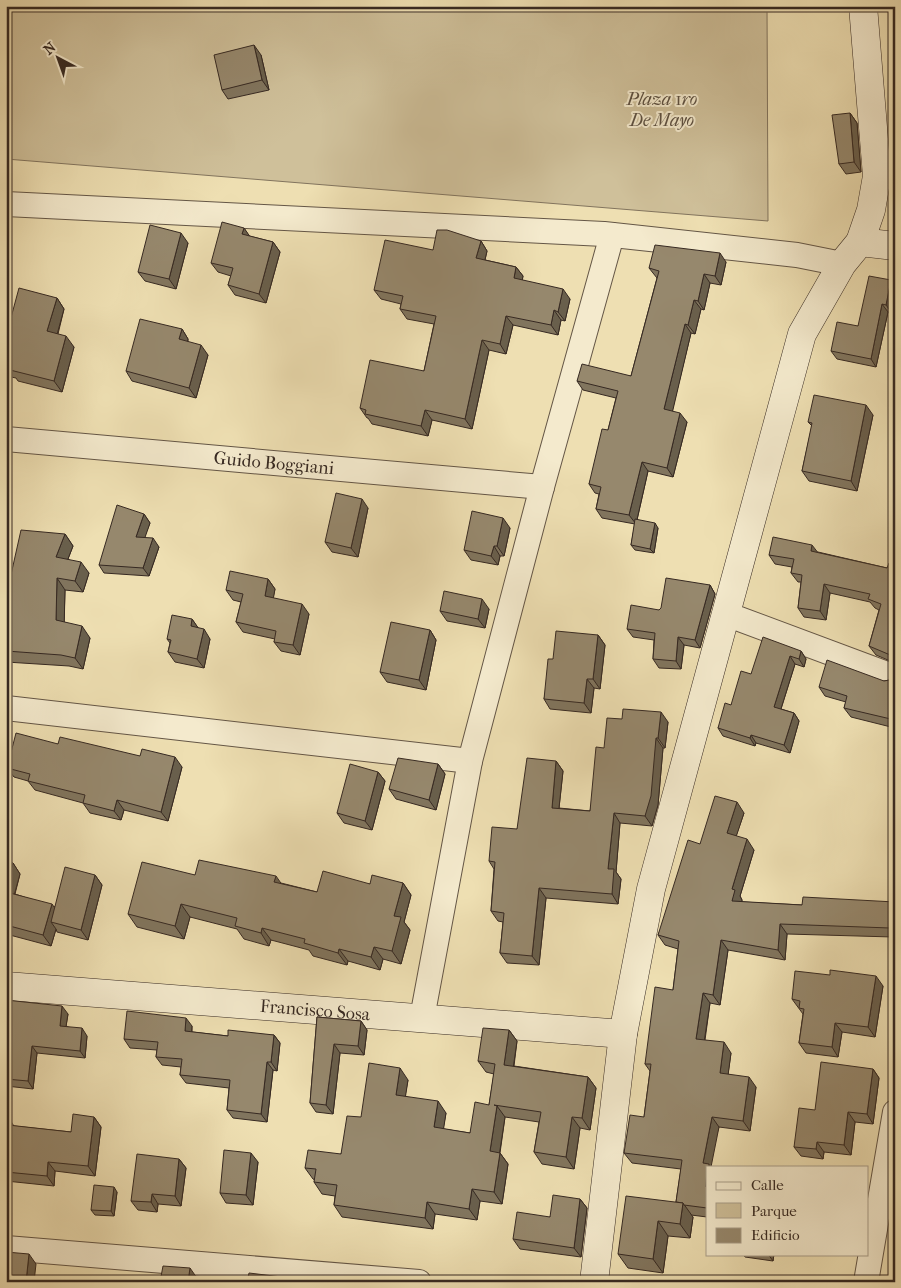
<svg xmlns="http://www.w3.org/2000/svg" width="901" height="1288" viewBox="0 0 901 1288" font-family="'IM FELL French Canon',serif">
  <rect width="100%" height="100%" fill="#eedfb2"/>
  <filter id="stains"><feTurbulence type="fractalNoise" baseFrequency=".004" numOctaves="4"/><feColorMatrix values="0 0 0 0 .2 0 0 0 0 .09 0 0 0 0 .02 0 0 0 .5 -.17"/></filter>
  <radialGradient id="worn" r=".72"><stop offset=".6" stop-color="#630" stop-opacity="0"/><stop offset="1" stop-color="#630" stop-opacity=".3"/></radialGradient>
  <!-- green -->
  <polygon fill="#cfc09a" stroke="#82745e" points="6,6 767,6 768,221 6,159"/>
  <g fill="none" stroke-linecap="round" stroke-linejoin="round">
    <!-- street casing -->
    <g stroke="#645646" stroke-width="26">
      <g id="street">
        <polyline points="6,204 604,234 797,255 842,264"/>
        <path id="s1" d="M6,439L542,487"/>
        <polyline points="726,614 895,677"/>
        <polyline points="6,708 470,761"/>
        <polyline points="422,1018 470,761 542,487 612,235"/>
        <polyline points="6,1248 419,1282"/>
        <polyline points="866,1282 895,1112"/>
      </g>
    </g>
    <!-- secondary casing -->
    <g stroke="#362922" stroke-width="29">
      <g id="secondary">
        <polyline points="860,242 895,246"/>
        <path id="s2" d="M6,986L623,1034"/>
        <polyline points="594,1282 623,1034 651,889 802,334 842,264 860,242 871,210 877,176 863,6"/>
      </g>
    </g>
    <!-- street -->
    <use href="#street" stroke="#f4eacd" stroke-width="24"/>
    <!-- secondary -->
    <use href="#secondary" stroke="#f4eacd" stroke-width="28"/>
  </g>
  <!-- wall -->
  <g fill="#81755e" stroke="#362922">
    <polygon points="261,55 269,90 228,99 222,90"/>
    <polygon points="850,113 857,123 861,172 846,174 839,164"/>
    <polygon points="244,228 249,236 273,242 280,252 266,303 235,295 228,285 231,276 218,272 211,263"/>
    <polygon points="481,241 487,251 485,260 516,267 523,276 522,280 570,299 565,321 561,320 558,335 513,325 506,354 489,350 472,429 432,420 428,436 372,424 368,418 367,418 360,408 424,371 434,324 407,319 400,309 401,304 381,299 374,290 433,250"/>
    <polygon points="188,243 176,289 145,281 138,272"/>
    <polygon points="726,262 721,285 710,283 704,310 701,309 695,334 691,333 672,411 687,422 673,477 648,471 637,520 658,528 654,553 635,550 631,545 635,524 602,518 596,509 599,494 595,493 589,484 608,430 616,398 583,390 577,381 631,376 657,278 649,268"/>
    <polygon points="891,280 895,285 895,300 892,313 888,312 876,367 837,359 831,351 858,326"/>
    <polygon points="57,298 64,309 58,334 74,347 62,392 18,381 16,378 6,376 6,325 9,325"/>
    <polygon points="182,329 188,339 188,342 208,355 196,398 132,381 126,371"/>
    <polygon points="873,415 857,491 809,481 802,471 812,426 808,422"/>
    <polygon points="368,508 358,557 332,552 325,542"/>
    <polygon points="144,514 150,523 144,538 159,547 149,576 104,573 99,565"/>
    <polygon points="510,528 504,556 500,556 498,565 471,560 464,550"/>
    <polygon points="65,534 73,546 68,559 89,573 83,592 65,590 64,622 90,638 83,669 69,666 6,662 6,597"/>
    <polygon points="818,552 887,568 895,566 895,663 876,655 869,646 879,610 875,608 870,602 830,593 826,620 804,617 798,608 801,582 798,582 791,573 792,567 775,564 769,555"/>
    <polygon points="268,579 275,589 273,598 309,614 300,655 281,651 274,642 275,639 243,632 236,622 241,602 233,600 226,590"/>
    <polygon points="710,585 715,594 700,648 684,645 681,669 659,668 653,659 654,640 633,637 627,629 659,610"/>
    <polygon points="489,609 485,628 447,621 440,611"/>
    <polygon points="192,619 198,628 210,639 204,668 175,662 168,652 170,643 167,639"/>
    <polygon points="430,630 436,640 426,690 387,682 380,672"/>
    <polygon points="598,635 605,645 600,689 594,688 591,713 550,709 544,699 553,659"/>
    <polygon points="801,651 806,659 804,667 795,664 781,709 794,713 799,721 790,753 756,743 755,746 723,736 718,728 731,705 751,674"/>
    <polygon points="895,679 895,728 851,717 844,708 846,702 825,696 819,687 884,681"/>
    <polygon points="668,722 665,748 663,748 658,805 652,826 620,823 616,872 621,879 618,904 546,898 539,965 507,963 500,953 503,922 498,921 491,911 494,869 489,861 517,829 556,761 563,771 559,808 590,811 604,748"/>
    <polygon points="58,744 182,767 168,821 124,810 121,820 90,813 83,803 35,790 28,781 14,777 7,768"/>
    <polygon points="438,764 445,774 436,810 396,799 389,789"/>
    <polygon points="378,772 385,781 372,830 344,823 337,813"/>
    <polygon points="744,813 736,836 754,850 740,896 742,900 742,902 802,905 895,902 895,940 893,937 787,934 785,960 728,950 720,1005 710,1003 705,1040 731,1053 728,1074 756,1087 750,1131 719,1127 707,1167 707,1217 691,1215 693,1217 690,1238 668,1236 663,1273 628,1268 618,1254 676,1202 681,1169 632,1163 624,1153 644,1117 650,1071 645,1064 673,990 678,949 665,945 658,935 700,844"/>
    <polygon points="6,842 11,849 7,862 13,863 20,874 15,894 54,907 95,875 102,885 88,940 57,932 56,929 51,946 6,934"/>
    <polygon points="195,875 281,883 317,892 370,884 403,883 411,895 404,922 410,930 401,964 383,959 380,970 348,961 347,965 313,956 309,950 271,940 269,946 244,939 237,929 190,917 184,939 137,927 128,914"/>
    <polygon points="883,986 875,1037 842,1032 838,1057 806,1053 799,1043 803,1014 792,999"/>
    <polygon points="6,1000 68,1014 66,1026 87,1036 85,1058 37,1053 33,1089 6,1086"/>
    <polygon points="317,1017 361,1021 367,1030 364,1055 340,1053 333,1114 316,1112 310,1103"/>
    <polygon points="192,1026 192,1032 228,1036 274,1035 280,1043 277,1071 273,1070 267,1122 233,1118 227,1110 229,1088 186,1083 180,1075 181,1067 162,1065 156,1057 157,1050 130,1048 124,1039"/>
    <polygon points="509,1030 517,1041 514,1066 588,1077 596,1088 590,1130 580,1128 574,1169 542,1164 534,1152 539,1122 505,1117 500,1153 508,1164 502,1204 480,1201 477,1220 435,1214 433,1229 342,1217 334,1205 335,1196 322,1194 314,1182 315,1180 313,1179 305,1168 341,1154 361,1117 408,1080 405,1096 446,1113 443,1129 470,1133 489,1105 494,1074 486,1072 478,1061"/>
    <polygon points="873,1069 879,1078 873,1124 855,1122 851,1155 824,1152 823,1159 801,1156 794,1147 815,1110"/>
    <polygon points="94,1117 101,1127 95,1176 55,1171 54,1186 6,1181 6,1118 14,1126 71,1132"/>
    <polygon points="179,1159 186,1168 181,1206 158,1204 157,1212 138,1210 131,1201"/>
    <polygon points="258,1162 253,1205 226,1203 220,1193"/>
    <polygon points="117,1192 114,1216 95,1215 91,1210"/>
    <polygon points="580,1199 587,1208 581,1257 520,1249 513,1239"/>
    <polygon points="743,1254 774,1254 773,1261 745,1257"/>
  </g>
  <!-- shaded-wall -->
  <g fill="#695f4c" stroke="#362922">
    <polygon points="254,45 261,55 269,90 262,80"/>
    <polygon points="850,113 857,123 861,172 854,162"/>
    <polygon points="244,228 251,238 242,234"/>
    <polygon points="181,233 188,243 176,289 169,279"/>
    <polygon points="481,241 487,251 483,268 476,258"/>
    <polygon points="273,242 280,252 266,303 259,294"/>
    <polygon points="720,253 726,262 721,285 715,276"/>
    <polygon points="516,267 523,276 521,288 514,278"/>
    <polygon points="704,274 710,283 704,310 698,301"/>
    <polygon points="891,280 895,285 895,300 892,313 886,305"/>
    <polygon points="563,289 570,299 565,321 558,312"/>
    <polygon points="57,298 64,309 55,342 47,331"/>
    <polygon points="694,300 701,309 695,334 688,325"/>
    <polygon points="882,304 888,312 876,367 871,359"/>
    <polygon points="554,310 561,320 558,335 551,325"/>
    <polygon points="506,316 513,325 506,354 500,344"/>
    <polygon points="685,324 691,333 671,418 664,409"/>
    <polygon points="182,329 188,339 186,349 179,339"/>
    <polygon points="66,336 74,347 62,392 54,381"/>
    <polygon points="482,340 489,350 472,429 465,419"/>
    <polygon points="201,345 208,355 196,398 189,388"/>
    <polygon points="866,405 873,415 857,491 851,481"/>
    <polygon points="425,410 432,420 428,436 421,426"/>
    <polygon points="680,413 687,422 673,477 667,468"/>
    <polygon points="642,462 648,471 636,524 629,515"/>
    <polygon points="362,499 368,508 358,557 351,548"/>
    <polygon points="144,514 150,523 142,546 136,537"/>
    <polygon points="503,518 510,528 504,556 497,546"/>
    <polygon points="655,523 658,528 654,553 650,549"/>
    <polygon points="65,534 73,546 64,569 56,557"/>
    <polygon points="153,538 159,547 149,576 143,568"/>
    <polygon points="812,545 819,554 811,551"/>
    <polygon points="494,546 500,556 498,565 491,556"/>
    <polygon points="81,562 89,573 83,592 75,581"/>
    <polygon points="57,578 65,590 64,632 56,620"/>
    <polygon points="268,579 275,589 272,606 265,596"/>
    <polygon points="824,584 830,593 826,620 820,611"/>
    <polygon points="710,585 715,594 700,648 695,640"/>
    <polygon points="482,599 489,609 485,628 478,619"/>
    <polygon points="302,604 309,614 300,655 293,645"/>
    <polygon points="192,619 199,629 191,626"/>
    <polygon points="82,626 90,638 83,669 75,658"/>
    <polygon points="204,629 210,639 204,668 197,659"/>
    <polygon points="430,630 436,640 426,690 419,680"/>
    <polygon points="598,635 605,645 600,689 593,679"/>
    <polygon points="678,637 684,645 681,669 676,661"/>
    <polygon points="801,651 806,659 804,667 799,659"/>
    <polygon points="790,656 795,664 779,715 774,707"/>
    <polygon points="587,679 594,688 591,713 584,703"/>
    <polygon points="661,712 668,722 665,748 658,738"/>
    <polygon points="794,713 799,721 790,753 784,745"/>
    <polygon points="751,735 756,743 755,746 750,738"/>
    <polygon points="656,738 663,748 658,805 652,826 645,816"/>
    <polygon points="175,757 182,767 168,821 161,812"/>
    <polygon points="556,761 563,771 558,817 552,808"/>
    <polygon points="438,764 445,774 436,810 429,800"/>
    <polygon points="378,772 385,781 372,830 365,821"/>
    <polygon points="117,800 124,810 121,820 114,811"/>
    <polygon points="737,802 744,813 734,843 727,833"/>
    <polygon points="614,813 620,823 616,872 621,879 618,904 612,894 608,869"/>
    <polygon points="747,839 754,850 740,896 742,900 739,911 732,901 732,889"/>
    <polygon points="6,842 11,849 6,866"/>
    <polygon points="13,863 20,874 12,903 6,894 6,887"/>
    <polygon points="95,875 102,885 88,940 81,930"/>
    <polygon points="276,876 285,889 274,882"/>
    <polygon points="403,883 411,895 404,922 410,930 401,964 392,951 394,916"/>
    <polygon points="539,888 546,898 539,965 532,956"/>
    <polygon points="52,904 59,914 51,922 56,929 51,946 43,935"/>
    <polygon points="181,904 190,917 184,939 175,926"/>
    <polygon points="780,924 787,934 785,960 778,950"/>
    <polygon points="262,928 271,940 269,946 261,933"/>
    <polygon points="721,940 728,950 720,1005 713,995"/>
    <polygon points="374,947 383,959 380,970 371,957"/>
    <polygon points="339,949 348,961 347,965 338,953"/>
    <polygon points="876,976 883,986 875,1037 868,1027"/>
    <polygon points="703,993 710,1003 703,1049 696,1039"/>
    <polygon points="62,1006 68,1014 65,1033 60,1026"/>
    <polygon points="186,1018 192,1026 191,1040 185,1031"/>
    <polygon points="361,1021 367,1030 364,1055 358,1046"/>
    <polygon points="835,1023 842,1032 838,1057 832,1047"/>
    <polygon points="82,1028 87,1036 85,1058 80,1051"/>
    <polygon points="509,1030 517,1041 512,1076 504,1065"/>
    <polygon points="274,1035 280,1043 277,1071 271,1062"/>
    <polygon points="724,1042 731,1053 727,1083 720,1073"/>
    <polygon points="334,1044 340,1053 333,1114 326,1105"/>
    <polygon points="32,1046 37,1053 33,1089 28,1081"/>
    <polygon points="267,1062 273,1070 267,1122 261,1114"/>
    <polygon points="400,1068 408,1080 404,1106 396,1095"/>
    <polygon points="873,1069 879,1078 873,1124 867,1114"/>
    <polygon points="588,1077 596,1088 590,1130 582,1118"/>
    <polygon points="749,1077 756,1087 750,1131 743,1121"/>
    <polygon points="438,1101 446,1113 442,1139 434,1127"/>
    <polygon points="497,1106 505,1117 498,1163 490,1151"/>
    <polygon points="848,1112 855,1122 851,1155 844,1145"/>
    <polygon points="94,1117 101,1127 95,1176 88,1166"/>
    <polygon points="572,1117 580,1128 574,1169 566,1157"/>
    <polygon points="712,1117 719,1127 711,1167 707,1167 703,1163"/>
    <polygon points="9,1118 15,1128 8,1125"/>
    <polygon points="817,1142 824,1152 823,1159 816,1149"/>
    <polygon points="251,1153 258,1162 253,1205 246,1195"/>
    <polygon points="500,1153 508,1164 502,1204 494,1192"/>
    <polygon points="179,1159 186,1168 181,1206 175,1196"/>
    <polygon points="48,1162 55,1171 54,1186 47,1176"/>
    <polygon points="114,1187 117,1192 114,1216 111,1211"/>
    <polygon points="472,1189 480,1201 477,1220 469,1209"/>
    <polygon points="152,1194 158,1204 157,1212 151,1202"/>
    <polygon points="580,1199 587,1208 581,1257 574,1248"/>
    <polygon points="427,1202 435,1214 433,1229 425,1218"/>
    <polygon points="683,1203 693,1217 690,1238 680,1224"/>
    <polygon points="658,1221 668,1236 663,1273 653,1259"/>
    <polygon points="29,1254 36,1264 34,1282 26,1282"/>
    <polygon points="768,1254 774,1254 773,1261"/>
    <polygon points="190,1268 197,1278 196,1282 188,1282"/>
  </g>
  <!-- building -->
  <g fill="#96886d" stroke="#362922">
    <polygon points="254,45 262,80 222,90 214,55"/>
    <polygon points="850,113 854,162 839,164 832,115"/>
    <polygon points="222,222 244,228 242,234 273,242 259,294 228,285 233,268 211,263"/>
    <polygon points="150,225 181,233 169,279 138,272"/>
    <polygon points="437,230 447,230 481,241 476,258 516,267 514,278 563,289 558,312 554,310 551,325 506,316 500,344 482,340 465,419 425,410 421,426 365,414 366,410 360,408 370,360 424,371 436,316 400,309 403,296 374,290 385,240 433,250"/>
    <polygon points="655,245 720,253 715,276 704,274 698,301 694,300 688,325 685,324 664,409 680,413 667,468 642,462 629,515 596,509 601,487 589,484 602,429 608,430 618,391 577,381 582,364 631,376 659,271 649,268"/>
    <polygon points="869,276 891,280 886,305 882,304 871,359 831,351 837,322 858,326"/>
    <polygon points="19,288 57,298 47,331 66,336 54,381 10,370 11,368 6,366 6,325 9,325"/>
    <polygon points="140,319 182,329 179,339 201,345 189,388 126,371"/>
    <polygon points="814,395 866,405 851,481 802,471 812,423 808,422"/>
    <polygon points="336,493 362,499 351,548 325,542"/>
    <polygon points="117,505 144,514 136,537 153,538 143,568 99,565"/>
    <polygon points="472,511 503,518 497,546 494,546 491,556 464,550"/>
    <polygon points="635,519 655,523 650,549 631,545"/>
    <polygon points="21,530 65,534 56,557 81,562 75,581 57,578 56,620 82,626 75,658 61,655 6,651 6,597"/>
    <polygon points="773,537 812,545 811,551 887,568 889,563 895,566 895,657 869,646 881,604 868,599 870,594 824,584 820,611 798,608 802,575 791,573 794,559 769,555"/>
    <polygon points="230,571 268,579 265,596 302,604 293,645 274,642 276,631 236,622 243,594 226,590"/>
    <polygon points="666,578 710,585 695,640 678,637 676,661 653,659 655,633 627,629 631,605 659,610 661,608"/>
    <polygon points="444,591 482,599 478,619 440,611"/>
    <polygon points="172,615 192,619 191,626 204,629 197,659 168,652 171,640 167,639"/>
    <polygon points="391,622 430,630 419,680 380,672"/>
    <polygon points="556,631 598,635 593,679 587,679 584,703 544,699 548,659 553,659"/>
    <polygon points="763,637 801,651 799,659 790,656 774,707 794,713 784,745 751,735 750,738 718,728 725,703 731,705 741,671 751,674"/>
    <polygon points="827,660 884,681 895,679 895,720 844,708 847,696 819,687"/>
    <polygon points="623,709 661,712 658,738 656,738 651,796 645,816 614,813 608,869 614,869 612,894 539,888 532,956 500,953 504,913 491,911 495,862 489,861 492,827 517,829 527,758 556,761 552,808 590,811 596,747 604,748 607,718 622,719"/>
    <polygon points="16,733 58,744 60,737 140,756 142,749 175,757 161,812 117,800 114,811 83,803 85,795 28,781 30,774 7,768"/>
    <polygon points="895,740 895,751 892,750"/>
    <polygon points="398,758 438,764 429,800 389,789"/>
    <polygon points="350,764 378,772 365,821 337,813"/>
    <polygon points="715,796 737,802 727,833 747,839 732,889 735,890 732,901 802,905 803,897 895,902 895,934 890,933 890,928 780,924 778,950 721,940 713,995 703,993 696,1039 724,1042 720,1073 749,1077 743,1121 712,1117 703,1163 709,1164 709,1167 707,1167 706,1187 707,1187 707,1208 684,1205 683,1203 676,1202 682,1160 624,1153 630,1115 644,1117 651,1064 645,1064 655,987 673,990 679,941 658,935 688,840 700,844"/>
    <polygon points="199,860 276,876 274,882 317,892 323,871 370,884 372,875 403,883 394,916 401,917 392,951 374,947 371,957 339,949 338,953 304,943 305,939 262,928 261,933 235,926 237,918 181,904 175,926 128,914 142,862 195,875"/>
    <polygon points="6,861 13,863 6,887"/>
    <polygon points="65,867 95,875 81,930 51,922"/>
    <polygon points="6,892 52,904 43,935 6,925"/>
    <polygon points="830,970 876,976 868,1027 835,1023 832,1047 799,1043 804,1009 799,1008 800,1001 792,999 795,971 830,975"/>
    <polygon points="6,1000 62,1006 60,1026 82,1028 80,1051 32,1046 28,1081 6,1079"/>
    <polygon points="127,1011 186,1018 185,1031 228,1036 228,1030 274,1035 271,1062 267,1062 261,1114 227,1110 230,1080 180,1075 182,1059 156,1057 158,1042 124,1039"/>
    <polygon points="317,1017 361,1021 358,1046 334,1044 326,1105 310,1103"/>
    <polygon points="483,1028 509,1030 504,1065 588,1077 582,1118 572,1117 566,1157 534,1152 541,1112 494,1105 497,1106 490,1151 500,1153 494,1192 472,1189 469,1209 427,1202 425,1218 334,1205 337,1185 314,1182 316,1169 305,1168 308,1150 341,1154 347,1116 361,1117 369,1063 400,1068 396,1095 438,1101 434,1127 470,1133 475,1102 489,1105 495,1064 478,1061"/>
    <polygon points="821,1062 873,1069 867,1114 848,1112 844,1145 817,1142 816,1149 794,1147 799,1108 815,1110"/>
    <polygon points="73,1114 94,1117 88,1166 48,1162 47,1176 6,1172 6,1118 9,1118 8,1125 71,1132"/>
    <polygon points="224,1150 251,1153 246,1195 220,1193"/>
    <polygon points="137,1154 179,1159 175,1196 152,1194 151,1202 131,1201"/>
    <polygon points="94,1185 114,1187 111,1211 91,1210"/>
    <polygon points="553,1195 580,1199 574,1248 513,1239 517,1212 550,1217"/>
    <polygon points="626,1196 683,1203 680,1224 658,1221 653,1259 618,1254"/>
    <polygon points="6,1252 29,1254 26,1282 6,1282"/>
    <polygon points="163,1266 190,1268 188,1282 160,1282"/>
    <polygon points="249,1273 298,1279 298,1282 247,1282"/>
  </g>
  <g text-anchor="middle" stroke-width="4" stroke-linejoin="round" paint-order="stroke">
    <!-- park labels -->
    <g font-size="18" font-style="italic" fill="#5c4f40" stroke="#f4eacd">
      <text x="662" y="105">Plaza 1ro<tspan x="662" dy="21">De Mayo</tspan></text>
    </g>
    <!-- street labels -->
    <g font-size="18" fill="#362922" stroke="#f4eacd">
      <text dy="6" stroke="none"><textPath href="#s1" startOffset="269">Guido Boggiani</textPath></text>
      <text dy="6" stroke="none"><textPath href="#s2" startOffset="310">Francisco Sosa</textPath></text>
    </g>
  </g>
  <!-- margin -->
  <rect width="901" height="1288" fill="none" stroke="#eedfb2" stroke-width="25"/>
  <rect x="8" y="8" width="886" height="1273" fill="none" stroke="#362922" stroke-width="2.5"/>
  <rect x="12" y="12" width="876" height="1263" fill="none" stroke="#362922"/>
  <!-- legend -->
  <rect x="706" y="1166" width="162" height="90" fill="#f4eacd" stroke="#a89d89"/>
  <rect x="716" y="1182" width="25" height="8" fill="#f4eacd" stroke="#a89d89"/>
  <text x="751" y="1190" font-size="15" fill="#362922">Calle</text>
  <rect x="716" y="1203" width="25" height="15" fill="#cfc09a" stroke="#a89d89"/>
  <text x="751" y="1216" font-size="15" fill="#362922">Parque</text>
  <rect x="716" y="1228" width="25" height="15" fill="#96886d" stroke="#a89d89"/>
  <text x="751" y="1240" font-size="15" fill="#362922">Edificio</text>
  <!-- north arrow -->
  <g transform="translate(58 58) rotate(319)" stroke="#f4eacd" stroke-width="4" paint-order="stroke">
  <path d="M0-4L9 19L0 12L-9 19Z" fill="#362922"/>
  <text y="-8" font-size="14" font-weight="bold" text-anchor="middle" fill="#362922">N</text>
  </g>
  <rect width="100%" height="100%" filter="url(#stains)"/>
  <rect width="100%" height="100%" fill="url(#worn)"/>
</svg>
